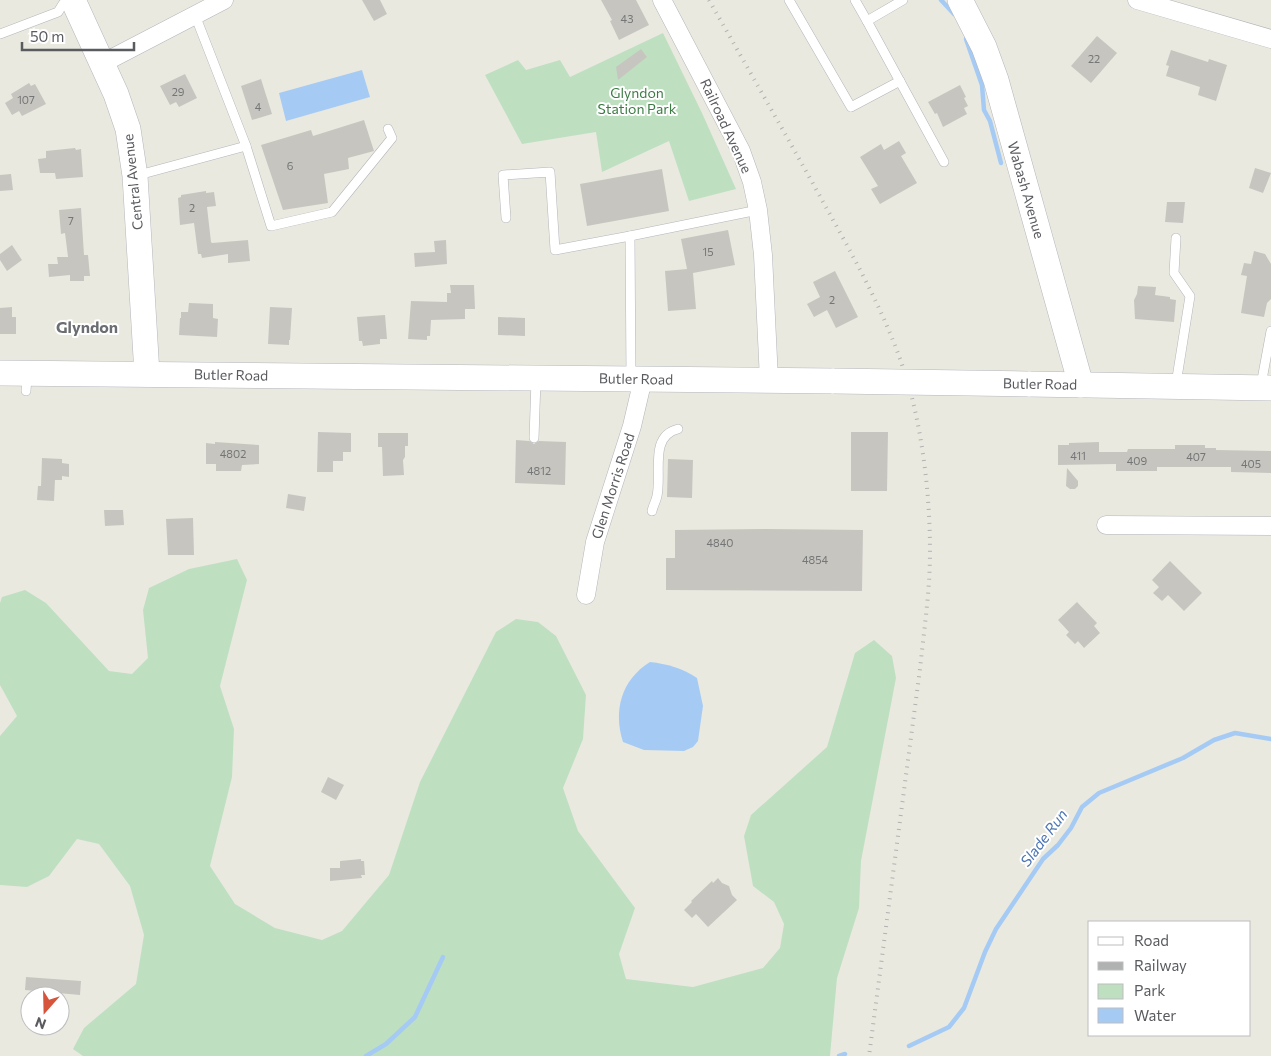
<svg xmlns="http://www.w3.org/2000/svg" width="1271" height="1056" viewBox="0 0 1271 1056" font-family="Commissioner,sans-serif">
  <rect width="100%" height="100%" fill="#eae9e0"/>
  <!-- green -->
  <g fill="#bee0c1">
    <polygon points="663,33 702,113 736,189 689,201 669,141 602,172 596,132 522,144 485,75 518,60 526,70 560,60 570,77"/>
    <polygon points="237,559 247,580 220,686 234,729 232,777 210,866 235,904 275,928 322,940 342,931 389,875 420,782 496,632 516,619 538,622 556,636 586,695 583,739 563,788 578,831 635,908 619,954 626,979 693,987 763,968 780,948 784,924 774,902 753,886 744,836 751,815 827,747 855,653 874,640 892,656 896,678 861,861 859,908 837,978 830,1056 83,1056 73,1049 84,1028 136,984 144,935 130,886 99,844 77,839 49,876 27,887 0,885 0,736 17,716 0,685 0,603 2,597 25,590 46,603 109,671 132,674 148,658 143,610 149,588 189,569"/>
  </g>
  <!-- water -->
  <g fill="#a5cbf5">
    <polygon points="362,70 370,97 286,121 279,93"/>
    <path d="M650,662C667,664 682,668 697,678L703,706L698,741L693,747L684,751L644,750L623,742C613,711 621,680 650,662Z"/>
  </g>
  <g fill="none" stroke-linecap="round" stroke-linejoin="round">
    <!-- stream -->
    <g stroke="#a5cbf5" stroke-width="4.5">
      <polyline points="941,0 954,14"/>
      <polyline points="966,39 982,85 984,110 990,121 1001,163"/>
      <polyline points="909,1046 949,1027 964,1008 985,952 996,929 1043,859 1058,845 1071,828 1082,807 1099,793 1183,758 1214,740 1235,733 1271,739"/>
      <polyline points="366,1056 386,1044 415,1017 443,957"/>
      <polyline points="839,1056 845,1054"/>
    </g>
  </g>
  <!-- building -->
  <g fill="#c7c5bf">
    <polygon points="362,0 380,0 387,14 374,21"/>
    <polygon points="601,0 636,0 649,25 619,40 610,21 612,20"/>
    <polygon points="1097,36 1117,53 1091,83 1071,66"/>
    <polygon points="641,49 647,57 618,80 616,67"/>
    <polygon points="1171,50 1208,62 1209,59 1227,65 1216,101 1198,95 1200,87 1166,76 1169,66 1166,65"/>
    <polygon points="185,74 197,98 179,107 176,102 170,105 160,86"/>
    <polygon points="261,79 272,114 252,120 241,86"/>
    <polygon points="29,83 31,86 35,84 46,104 22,116 19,111 12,115 5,103 13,98 11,94"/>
    <polygon points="960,85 966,97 964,98 968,106 964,108 967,114 943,127 937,113 935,114 928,102"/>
    <polygon points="364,120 374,151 348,158 349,169 324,174 328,203 283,210 261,145 311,130 313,136"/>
    <polygon points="899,141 906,153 901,156 917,183 880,204 871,189 878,186 860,157 881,144 884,150"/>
    <polygon points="75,148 76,150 81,149 83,177 56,179 55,173 40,173 38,159 46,158 46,151"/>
    <polygon points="1255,168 1271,173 1263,193 1249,188"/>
    <polygon points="662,169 669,211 587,226 580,184"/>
    <polygon points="11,174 13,190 0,191 0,175"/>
    <polygon points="206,191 206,193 214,192 216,206 207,207 211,242 212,243 248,240 250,261 228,263 228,254 202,258 201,254 198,254 194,223 180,225 178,198 181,197 181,195"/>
    <polygon points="1167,202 1185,202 1183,223 1165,222"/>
    <polygon points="81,208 84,255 88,255 90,276 84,276 84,281 70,281 70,275 49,277 48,264 58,264 57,257 68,257 65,233 61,234 59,210"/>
    <polygon points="728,230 735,265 693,273 696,309 668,311 665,271 687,269 681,239"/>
    <polygon points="446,240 447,264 415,267 414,253 435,252 434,241"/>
    <polygon points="12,245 22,260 7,271 0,260 0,254"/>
    <polygon points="1254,251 1265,254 1271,264 1271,299 1267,303 1264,317 1241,313 1247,276 1241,275 1244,263 1251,264"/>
    <polygon points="835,271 858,317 836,328 827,310 814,317 807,304 820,297 813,282"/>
    <polygon points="450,285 474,285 475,309 465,309 465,319 431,320 430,336 427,336 427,340 408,339 411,301 447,302 447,293 451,293"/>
    <polygon points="1138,286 1156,287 1155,295 1170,297 1170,299 1176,300 1174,322 1135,319 1134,300 1137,294"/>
    <polygon points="189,303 213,304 213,318 218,319 217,337 179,335 180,318 181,318 181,312 188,312"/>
    <polygon points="12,307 12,317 16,317 16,334 0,334 0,308"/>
    <polygon points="270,307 292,308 290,340 289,340 289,345 268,344"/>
    <polygon points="385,315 387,339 380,339 380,344 363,346 362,341 359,341 357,317"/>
    <polygon points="498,317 525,318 525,336 498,335"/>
    <polygon points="318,432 351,433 351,452 343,452 343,461 333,461 333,472 317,472"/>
    <polygon points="851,432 888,432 887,491 851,491"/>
    <polygon points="378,433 408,433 408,446 405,446 405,457 403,460 404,475 383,476 382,447 378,447"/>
    <polygon points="516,440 529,441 534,444 539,441 566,442 565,485 515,483"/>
    <polygon points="215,442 259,445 259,464 242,465 241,471 216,471 216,464 206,464 206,443 215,444"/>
    <polygon points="1099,442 1099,452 1127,452 1128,449 1175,449 1175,445 1205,445 1205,448 1216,448 1216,450 1271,451 1271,473 1231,472 1231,467 1157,467 1157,471 1116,471 1116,464 1058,465 1058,445 1069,445 1069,443"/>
    <polygon points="42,458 62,459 62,463 69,464 69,477 62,476 62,480 55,480 54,501 37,500 38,486 41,486"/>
    <polygon points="668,459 693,460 692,498 667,497"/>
    <polygon points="1067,468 1078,481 1078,486 1075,489 1070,489 1066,486"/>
    <polygon points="288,494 306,497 304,511 286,508"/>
    <polygon points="104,510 123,510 124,525 105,526"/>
    <polygon points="193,518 194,555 168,555 166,519"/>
    <polygon points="767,529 863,530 862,591 666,590 666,558 675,558 675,530"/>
    <polygon points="1170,561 1202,593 1184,611 1168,595 1162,601 1153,593 1159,587 1152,580"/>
    <polygon points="1077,602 1097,623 1094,626 1100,633 1084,648 1078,641 1075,644 1066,635 1069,632 1058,620"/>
    <polygon points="328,777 344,785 336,800 321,792"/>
    <polygon points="361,859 361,861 364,861 365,875 361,875 362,878 330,881 330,868 340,868 340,861"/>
    <polygon points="718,878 722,883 729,886 732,895 737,900 708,927 696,914 692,918 684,910 692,902 691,901 712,881 713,883"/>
    <polygon points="26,977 81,981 80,995 25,990"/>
  </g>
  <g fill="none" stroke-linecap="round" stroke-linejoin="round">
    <!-- lane casing -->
    <g stroke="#b3b5b9" stroke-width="10">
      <g id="lane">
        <polyline points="789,0 851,107 900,81"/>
        <polyline points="855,0 867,21"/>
        <polyline points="903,0 867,21 944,162"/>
        <polyline points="195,15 246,146 271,226 332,212 392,138 388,129"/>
        <polyline points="0,34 58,12 63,4 70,0"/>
        <polyline points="135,176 246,146"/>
        <polyline points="506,218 503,175 550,172 555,250 630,236 631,379"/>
        <polyline points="630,236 758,210"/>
        <polyline points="1176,238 1174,273 1190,296 1176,384"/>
        <polyline points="1261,385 1271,331"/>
        <polyline points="26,391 27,376"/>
        <polyline points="534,438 536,380"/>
        <path d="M652,511C653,506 656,501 657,496C662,473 649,436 678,429"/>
      </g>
    </g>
    <!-- street casing -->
    <g stroke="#b3b5b9" stroke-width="19">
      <g id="street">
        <polyline points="662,0 741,151 752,182 758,210 763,255 769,380"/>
        <polyline points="1137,0 1271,39"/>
        <polyline points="103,63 224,0"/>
        <polyline points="1106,525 1271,526"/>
        <polyline points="586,595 595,542 632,426 643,379"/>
      </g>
    </g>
    <!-- secondary casing -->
    <g stroke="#b4b6bb" stroke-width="26">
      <g id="secondary">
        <polyline points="73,0 116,94 128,129 135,176 147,374"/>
        <polyline points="960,0 984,47 996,80 1081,385"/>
        <polyline points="0,373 834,381"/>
        <polyline points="1028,384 1271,388"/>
      </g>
    </g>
    <!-- lane -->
    <use href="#lane" stroke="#fff" stroke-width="9"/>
    <!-- street -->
    <use href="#street" stroke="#fff" stroke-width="18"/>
    <!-- secondary -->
    <use href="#secondary" stroke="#fff" stroke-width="25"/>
    <!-- rail -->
    <path stroke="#b0b1b1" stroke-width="4" stroke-dasharray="1 6" stroke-linecap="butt" d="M709,0C747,67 785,133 822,200C858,265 897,333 914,406C925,454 930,504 930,552C930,591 924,630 920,669L869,1056"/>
    <!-- secondary-bridge casing -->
    <g stroke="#b4b6bb" stroke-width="26" stroke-linecap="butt">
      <polyline id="secondary-bridge" points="834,381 1028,384"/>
    </g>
    <!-- secondary-bridge -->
    <use href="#secondary-bridge" stroke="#fff" stroke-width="25"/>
  </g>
  <g text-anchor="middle" stroke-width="4" stroke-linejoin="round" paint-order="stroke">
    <!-- number labels -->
    <g font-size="11" fill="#747677">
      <text x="627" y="23">43</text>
      <text x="1094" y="63">22</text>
      <text x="178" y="96">29</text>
      <text x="26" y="104">107</text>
      <text x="258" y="111">4</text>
      <text x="290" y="170">6</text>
      <text x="192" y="212">2</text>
      <text x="71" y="225">7</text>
      <text x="708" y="256">15</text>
      <text x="832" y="304">2</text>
      <text x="233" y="458">4802</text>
      <text x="1078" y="460">411</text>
      <text x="1196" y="461">407</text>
      <text x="1137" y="465">409</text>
      <text x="1251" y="468">405</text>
      <text x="539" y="475">4812</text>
      <text x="720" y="547">4840</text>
      <text x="815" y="564">4854</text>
    </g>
    <!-- park labels -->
    <g font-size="14" fill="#3c7b44" stroke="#fff">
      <text x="637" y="98">Glyndon<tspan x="637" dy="16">Station Park</tspan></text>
    </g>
    <!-- street labels -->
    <g font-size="14" fill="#595b5f" stroke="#fff">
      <text transform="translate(726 126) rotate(65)" y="5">Railroad Avenue</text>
      <text transform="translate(133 182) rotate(-96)" y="5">Central Avenue</text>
      <text transform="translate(1026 190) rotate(74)" y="5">Wabash Avenue</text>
      <text transform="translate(231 375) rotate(1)" y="5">Butler Road</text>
      <text transform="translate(636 379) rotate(1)" y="5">Butler Road</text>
      <text transform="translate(1040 384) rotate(1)" y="5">Butler Road</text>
      <text transform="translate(613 486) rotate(-72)" y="5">Glen Morris Road</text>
    </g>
    <!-- water labels -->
    <g font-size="15" font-style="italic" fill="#4c76b4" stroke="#fff">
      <text transform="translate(1044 838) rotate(-53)" y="5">Slade Run</text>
    </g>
    <!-- quarter labels -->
    <g font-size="16" font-weight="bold" fill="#6a6d71" stroke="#fff">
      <text x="87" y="333">Glyndon</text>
    </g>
  </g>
  <!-- legend -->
  <rect x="1088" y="921" width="162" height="115" fill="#ffffff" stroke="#bdbdbf"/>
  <rect x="1098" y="937" width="25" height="8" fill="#ffffff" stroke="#bdbdbf"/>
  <text x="1134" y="946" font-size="15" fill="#595b5f">Road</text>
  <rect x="1098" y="962" width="25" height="8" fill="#b0b1b1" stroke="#bdbdbf"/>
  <text x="1134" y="971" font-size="15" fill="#595b5f">Railway</text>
  <rect x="1098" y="984" width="25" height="15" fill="#bee0c1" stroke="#bdbdbf"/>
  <text x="1134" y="996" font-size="15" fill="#595b5f">Park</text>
  <rect x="1098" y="1008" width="25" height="15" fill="#a5cbf5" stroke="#bdbdbf"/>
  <text x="1134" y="1021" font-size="15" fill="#595b5f">Water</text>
  <!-- north arrow -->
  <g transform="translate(45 1011) rotate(200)"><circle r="24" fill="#ffffff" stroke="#bdbdbf"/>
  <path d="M0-4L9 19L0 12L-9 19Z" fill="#d5543b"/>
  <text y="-8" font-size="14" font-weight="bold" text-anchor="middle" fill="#595b5f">N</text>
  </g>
  <!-- scale -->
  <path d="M22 42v8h112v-8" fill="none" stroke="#595b5f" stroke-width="2.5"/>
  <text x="30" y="42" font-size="15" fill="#595b5f" stroke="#ffffff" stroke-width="4" paint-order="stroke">50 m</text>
</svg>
